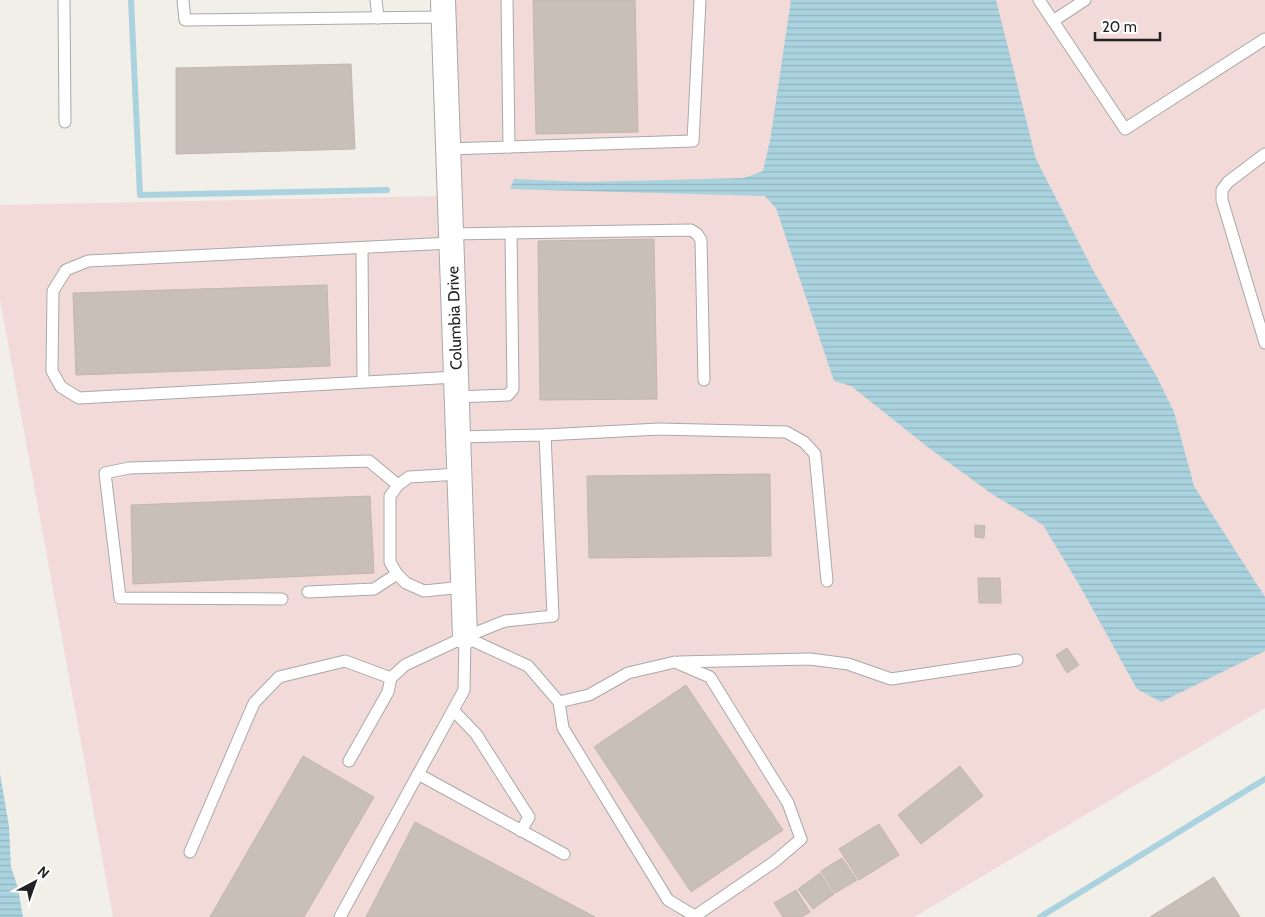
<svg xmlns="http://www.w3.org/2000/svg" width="1265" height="917" viewBox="0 0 1265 917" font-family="Cabin,sans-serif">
  <defs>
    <pattern id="water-rules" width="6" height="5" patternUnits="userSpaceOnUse" patternTransform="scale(1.25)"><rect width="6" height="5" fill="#aad3df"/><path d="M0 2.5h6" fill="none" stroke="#92b5bf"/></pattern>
  </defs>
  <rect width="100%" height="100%" fill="#f2efe9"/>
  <!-- commercial -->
  <polygon fill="#f2dad9" points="430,0 1265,0 1265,708 914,917 113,917 0,300 0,205 437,196"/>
  <!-- water -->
  <g fill="url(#water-rules)">
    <polygon points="791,0 996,0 1036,159 1095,274 1157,377 1174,412 1194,486 1265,597 1265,651 1161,702 1137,689 1081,588 1043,525 992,494 929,448 851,386 834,381 776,208 765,196 510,189 514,179 583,182 744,178 763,171 770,141"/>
    <polygon points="0,774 9,826 11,867 18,888 23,917 0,917"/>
  </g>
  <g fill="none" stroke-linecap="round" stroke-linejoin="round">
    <!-- stream -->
    <g stroke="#aad3df" stroke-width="6">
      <polyline points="131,0 140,195 387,190"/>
      <polyline points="1040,917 1265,779"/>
    </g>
  </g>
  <!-- building -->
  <g fill="#c7bfb8" stroke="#c4b6ab">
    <polygon points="533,0 635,0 638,132 536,134"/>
    <polygon points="351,64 355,149 176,154 176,68"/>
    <polygon points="654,239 657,399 540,400 538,241"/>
    <polygon points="327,285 330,366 76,375 73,293"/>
    <polygon points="770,474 771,556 589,558 587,476"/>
    <polygon points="370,496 374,573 133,584 131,505"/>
    <polygon points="975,525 985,526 984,538 975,537"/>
    <polygon points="978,578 1000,578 1001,603 979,603"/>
    <polygon points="1067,648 1079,665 1067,673 1056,655"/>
    <polygon points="686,685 783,830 691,892 594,747"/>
    <polygon points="303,756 374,797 304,917 210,917"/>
    <polygon points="960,766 983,796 921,844 898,815"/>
    <polygon points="415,822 595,917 366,917"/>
    <polygon points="879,824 899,855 859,880 839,849"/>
    <polygon points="842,858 857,880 835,893 821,871"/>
    <polygon points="820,873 834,894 813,909 798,889"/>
    <polygon points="1214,877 1240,917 1150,917"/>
    <polygon points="796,890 810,912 802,917 783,917 774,903"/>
  </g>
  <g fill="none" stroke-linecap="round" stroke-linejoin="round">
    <!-- service casing -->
    <g stroke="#a9a9a9" stroke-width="13">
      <g id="service">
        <polyline points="64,0 65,122"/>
        <polyline points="183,0 185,20 443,17"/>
        <polyline points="376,0 378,18"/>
        <polyline points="507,0 509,147"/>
        <polyline points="1039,0 1125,129 1265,39"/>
        <polyline points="1053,21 1085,0"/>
        <polyline points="448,149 693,141 700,0"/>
        <polyline points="1265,154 1228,182 1222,190 1222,200 1265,343"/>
        <polyline points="451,234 691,230 697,234 701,240 704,380"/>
        <polyline points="451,243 88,261 66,270 53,291 52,371 61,387 79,398 456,377"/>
        <polyline points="362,248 363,382"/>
        <polyline points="456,397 508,395 513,389 511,233"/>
        <polyline points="545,435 659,429 786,432 804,442 815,454 827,581"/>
        <polyline points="459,474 409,477 398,485 390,496 390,562 397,574 406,583 424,591 463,587"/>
        <polyline points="308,592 374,589 397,574"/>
        <polyline points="282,599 120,598 105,473 129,468 369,461 398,485"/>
        <polyline points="465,637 528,666 559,702 589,695 628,673 675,662 710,677 788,803 801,839 774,862 695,916 668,900 563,728 559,702"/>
        <polyline points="679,662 810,659 848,664 891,679 1017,660"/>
        <polyline points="453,710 476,734 529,817 521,831"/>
        <polyline points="349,761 388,692 391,678 405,665 465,637 505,621 553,616 545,435 458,437"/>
        <polyline points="418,774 564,854"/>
        <polyline points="190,852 254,703 279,677 345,661 391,678"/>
        <polyline points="340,917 464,690 465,637"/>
      </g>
    </g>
    <!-- minor casing -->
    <g stroke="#a9a9a9" stroke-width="26">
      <polyline id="minor" points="443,0 465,637"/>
    </g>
    <!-- service -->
    <use href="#service" stroke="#fff" stroke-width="11"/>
    <!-- minor -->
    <use href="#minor" stroke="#fff" stroke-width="24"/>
  </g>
  <g text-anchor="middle" stroke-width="5" stroke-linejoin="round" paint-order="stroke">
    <!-- street labels -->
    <g font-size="16" fill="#222" stroke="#fff">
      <text transform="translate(454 318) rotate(-92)" y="6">Columbia Drive</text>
    </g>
  </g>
  <!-- north arrow -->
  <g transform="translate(35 882) rotate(41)" stroke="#ffffff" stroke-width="4" paint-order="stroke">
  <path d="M0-4L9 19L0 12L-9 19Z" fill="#222222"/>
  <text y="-8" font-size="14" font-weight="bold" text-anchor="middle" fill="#222222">N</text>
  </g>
  <!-- scale -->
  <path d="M1095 32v8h65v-8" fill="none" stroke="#222222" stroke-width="2.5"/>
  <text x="1102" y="32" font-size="15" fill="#222222" stroke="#ffffff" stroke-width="4" paint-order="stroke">20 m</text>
</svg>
